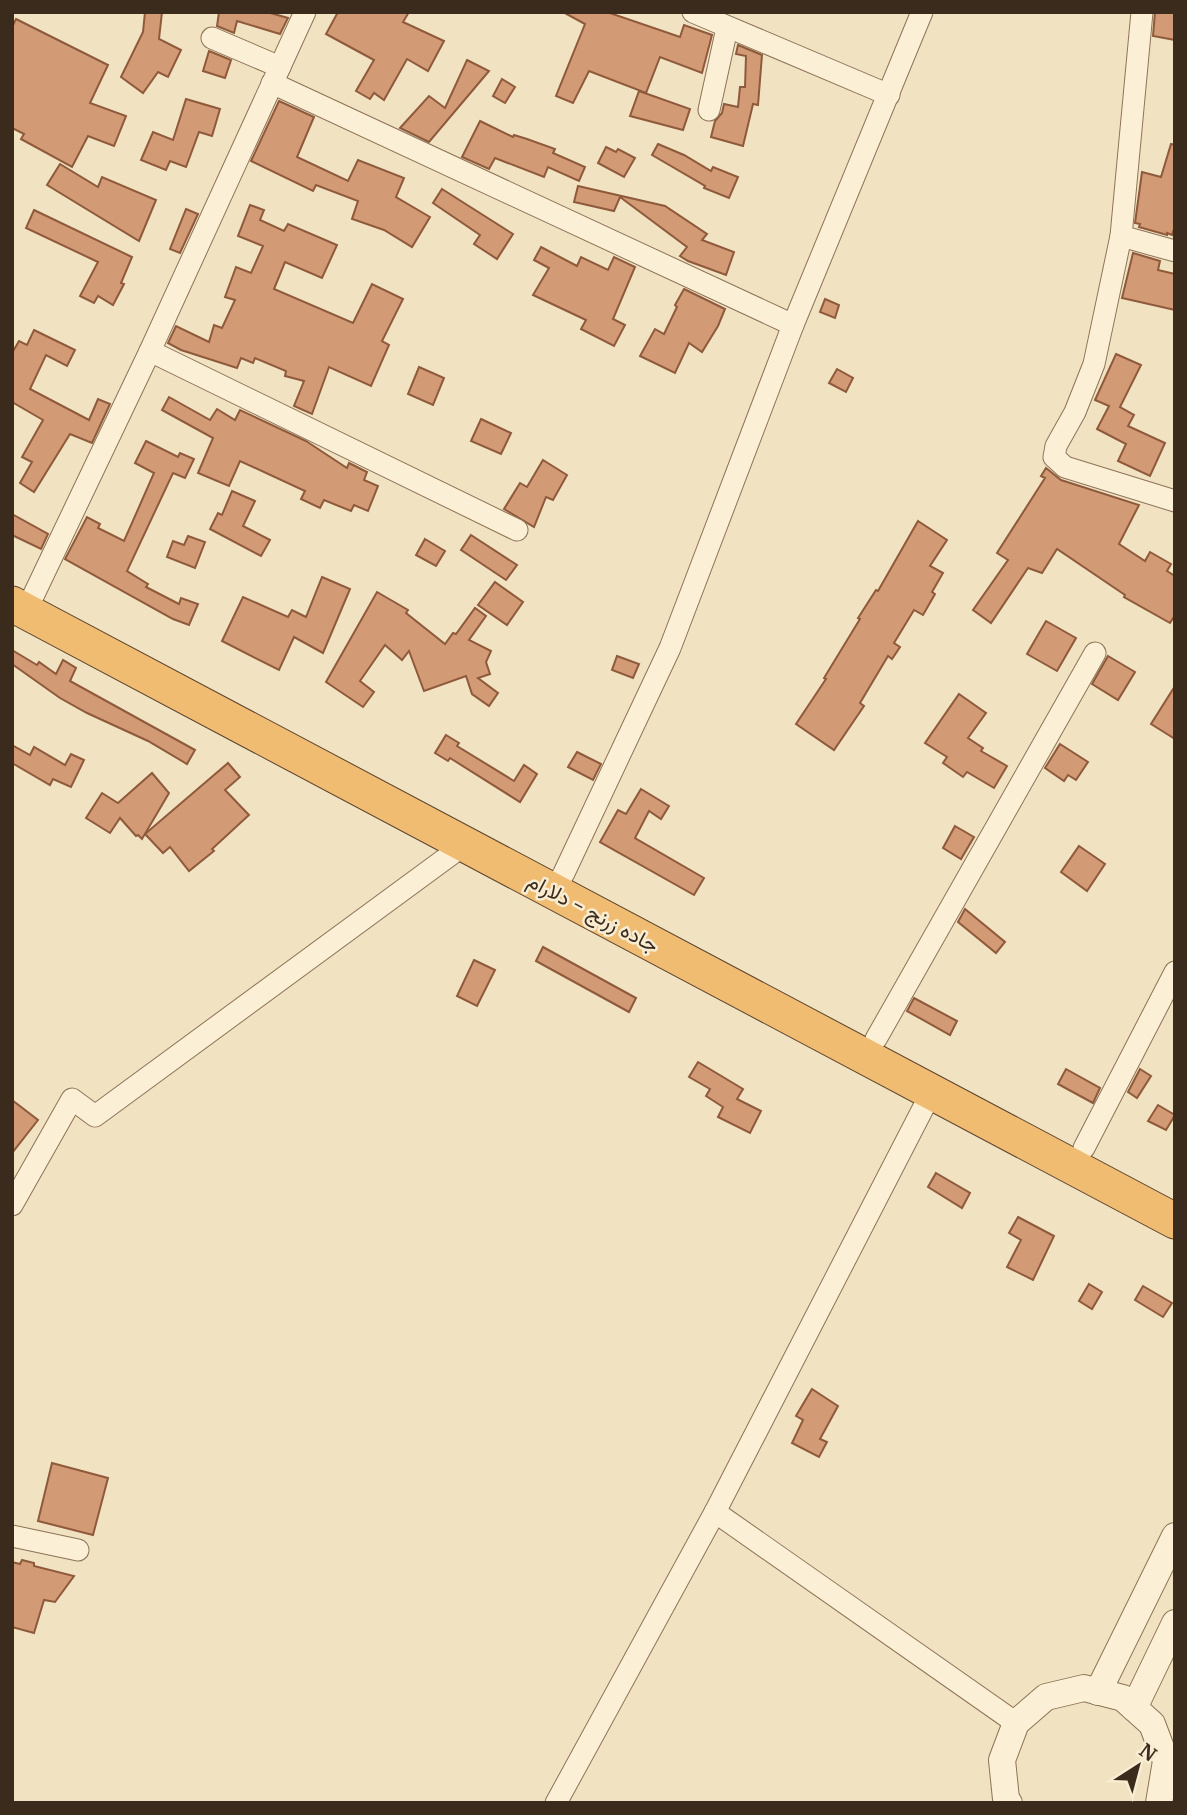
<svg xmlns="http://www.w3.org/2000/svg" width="1187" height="1815" viewBox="0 0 1187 1815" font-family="Merriweather,Vazirmatn,serif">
  <rect width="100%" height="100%" fill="#f1e2c2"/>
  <!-- building -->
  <g fill="#d29a75" stroke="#8e5a3b" stroke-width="2">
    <polygon points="145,12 162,12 159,39 181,50 168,77 158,72 143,93 121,77 143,32"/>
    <polygon points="219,12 267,12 288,18 280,34 237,21 234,33 217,26"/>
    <polygon points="338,12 409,12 403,22 444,41 428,71 407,59 384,100 374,93 370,99 356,91 374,60 326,34"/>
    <polygon points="563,12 607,12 680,37 684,25 712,35 702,73 660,57 646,93 589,71 573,103 556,96 585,24"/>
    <polygon points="1155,12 1175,12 1175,40 1153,36"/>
    <polygon points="16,19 108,65 90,103 126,116 114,146 88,136 72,167 21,139 24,134 12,128 12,27"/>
    <polygon points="738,45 762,55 758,105 753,104 743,146 711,137 715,121 722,113 724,104 738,107 740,87 745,87 746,56 736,54"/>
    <polygon points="209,51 231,60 225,78 203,71"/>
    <polygon points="467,60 489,71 429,142 400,128 429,96 445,108"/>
    <polygon points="502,79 515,87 505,103 493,96"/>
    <polygon points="639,91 690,109 683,130 630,116"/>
    <polygon points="186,99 220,109 212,136 199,132 186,167 170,161 166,170 141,160 153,132 173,140"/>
    <polygon points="279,101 314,117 297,157 348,181 358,160 404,178 396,197 430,217 412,247 384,230 352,219 358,201 316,185 313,191 251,161"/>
    <polygon points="480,121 513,137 514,135 527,139 555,149 553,153 585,167 579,181 548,167 544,177 495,158 489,169 462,157"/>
    <polygon points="658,144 684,155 711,171 713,167 738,177 729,198 704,188 705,186 652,155"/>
    <polygon points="1171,144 1175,145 1175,226 1172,235 1167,233 1167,235 1139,227 1140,224 1135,223 1142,172 1161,177"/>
    <polygon points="606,147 616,152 618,149 635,158 624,177 598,163"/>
    <polygon points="60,164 98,187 102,177 156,200 139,241 47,185"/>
    <polygon points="578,186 665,206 707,234 702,240 734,252 726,275 688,261 680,256 687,247 620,197 614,211 574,202"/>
    <polygon points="442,189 513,234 497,259 474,244 480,235 433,203"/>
    <polygon points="250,205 264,210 260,220 284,231 288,224 337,245 322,278 285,262 274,289 353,323 372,284 403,299 382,341 389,345 371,386 329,367 312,414 294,406 304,381 285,376 286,371 255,358 253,363 241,358 237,368 181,350 168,343 176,326 209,342 214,325 222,328 235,300 225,297 236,267 251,273 263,246 238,236"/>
    <polygon points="186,209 198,214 180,253 170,249"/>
    <polygon points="34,210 132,257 121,283 124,284 113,305 98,296 94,303 80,296 98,262 26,228"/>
    <polygon points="541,247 577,266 581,257 608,270 614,257 635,267 613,319 625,325 614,346 581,329 586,320 533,295 549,268 534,260"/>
    <polygon points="1133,253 1160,261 1158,270 1175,274 1175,310 1122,298"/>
    <polygon points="684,289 725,309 718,326 702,352 689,343 675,373 640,356 655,329 664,334 677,307 675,305"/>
    <polygon points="825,299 839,305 835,318 820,312"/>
    <polygon points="34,330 75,350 67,366 46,355 30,389 89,420 98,399 110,404 92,443 70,434 34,492 20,483 32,462 22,457 43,420 12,402 12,353 19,341 27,345"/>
    <polygon points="1116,354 1141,365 1120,407 1134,415 1128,426 1165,443 1150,476 1118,461 1126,444 1097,429 1109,406 1095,400"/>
    <polygon points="419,367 444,378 433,405 408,394"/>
    <polygon points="837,369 853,378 846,392 829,383"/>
    <polygon points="169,397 210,420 217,409 235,420 240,410 306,441 347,468 349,463 367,472 364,480 378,486 368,511 354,505 351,511 324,500 320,508 301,499 305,491 240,461 229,486 198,473 213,438 162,410"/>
    <polygon points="481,419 511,433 501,454 471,441"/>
    <polygon points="146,441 178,457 180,453 194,459 185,478 173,473 127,571 148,584 146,587 179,604 181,598 198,604 189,625 173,619 65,559 87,517 100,524 98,528 124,541 154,473 135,463"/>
    <polygon points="543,460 567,475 553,500 546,497 534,527 504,509 520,483 527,487"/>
    <polygon points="1046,468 1061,480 1139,505 1119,544 1145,561 1150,552 1171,564 1167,571 1175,576 1175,615 1170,623 1124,597 1125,595 1057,549 1042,573 1028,568 991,623 973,610 1008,560 997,553 1045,478 1041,476"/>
    <polygon points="232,491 255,501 243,526 270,540 261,556 210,529 218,513 222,515"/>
    <polygon points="12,514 48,534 41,549 12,535"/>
    <polygon points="918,521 947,540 930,566 943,573 932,592 935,594 923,615 914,610 894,643 900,647 892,659 888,656 860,703 864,706 834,750 796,724 826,679 824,678 860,619 858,618 876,590 878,591"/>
    <polygon points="471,535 517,565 506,580 461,550"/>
    <polygon points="188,536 205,542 195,568 167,557 173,541 184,545"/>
    <polygon points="425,539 445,551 436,566 416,555"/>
    <polygon points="322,577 350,589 323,653 294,637 279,670 222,641 243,597 288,617 292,610 306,617"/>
    <polygon points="495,582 523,602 507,625 478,605"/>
    <polygon points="377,592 408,610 406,613 445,644 453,633 456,634 475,608 486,616 469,640 491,651 486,662 490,674 478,678 498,693 489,706 472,694 466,676 424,691 409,651 402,660 385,645 360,681 374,692 363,707 326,682"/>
    <polygon points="1046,621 1076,638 1057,671 1027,654"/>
    <polygon points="12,650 37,665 39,662 56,674 63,660 76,668 70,681 195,750 187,764 148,741 87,713 60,698 12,664"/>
    <polygon points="617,656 639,664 633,678 612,670"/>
    <polygon points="1108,656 1135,672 1118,700 1092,684"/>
    <polygon points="1175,686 1175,739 1151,724"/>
    <polygon points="959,694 986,713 968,738 983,748 981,751 1007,766 994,788 967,772 963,777 943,763 947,757 925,743"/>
    <polygon points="446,735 459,743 457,746 514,781 524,765 537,774 520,802 450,758 448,761 435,753"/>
    <polygon points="1060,744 1088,762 1076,780 1068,775 1064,781 1045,768"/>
    <polygon points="12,745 30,755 34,747 65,765 71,754 84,760 71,787 53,779 50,785 12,763"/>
    <polygon points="577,752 601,764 593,780 568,767"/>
    <polygon points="228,763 240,777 225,790 249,815 212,849 214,851 189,871 170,847 163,853 145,834"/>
    <polygon points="152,773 169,793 142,839 138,835 136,836 120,818 110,833 86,818 102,793 118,803"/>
    <polygon points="641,789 669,806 661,819 649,811 635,838 704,878 694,895 600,842 618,810 626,814"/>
    <polygon points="955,826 974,837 961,859 943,848"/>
    <polygon points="1079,846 1105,864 1087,891 1061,872"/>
    <polygon points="965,909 1005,942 996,953 958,922"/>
    <polygon points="543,947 636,998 629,1012 536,961"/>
    <polygon points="474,960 495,970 477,1006 457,996"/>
    <polygon points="914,998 957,1021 950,1035 907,1011"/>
    <polygon points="698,1062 743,1089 737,1099 761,1111 750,1133 718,1117 723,1107 706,1096 710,1089 689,1077"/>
    <polygon points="1066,1069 1100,1088 1093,1103 1058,1084"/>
    <polygon points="1140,1069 1151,1076 1137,1098 1128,1092"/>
    <polygon points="12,1100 38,1120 12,1153"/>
    <polygon points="1158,1105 1175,1115 1166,1130 1148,1121"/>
    <polygon points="936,1173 970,1193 962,1208 928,1187"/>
    <polygon points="1018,1217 1054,1236 1033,1280 1007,1267 1021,1240 1009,1233"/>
    <polygon points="1089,1284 1102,1292 1092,1309 1079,1301"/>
    <polygon points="1143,1286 1172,1303 1163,1317 1135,1300"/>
    <polygon points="812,1389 838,1406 820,1439 827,1442 819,1457 792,1443 803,1420 796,1416"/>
    <polygon points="52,1463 108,1478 93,1535 38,1521"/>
    <polygon points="22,1560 34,1563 34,1566 74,1576 55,1602 44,1600 34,1633 12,1627 12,1562 20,1564"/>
  </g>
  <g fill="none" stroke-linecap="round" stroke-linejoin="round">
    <!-- minor casing -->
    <g stroke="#8d7357" stroke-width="23">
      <g id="minor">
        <polyline points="693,12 889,95"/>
        <polyline points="1142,12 1121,236 1094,364 1075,412 1056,446 1054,457 1065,467 1175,501"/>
        <polyline points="212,38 280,67"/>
        <polyline points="272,83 793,325"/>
        <polyline points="709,110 727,28"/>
        <polyline points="1121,236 1175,251"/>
        <polyline points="150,351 517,530"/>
        <polyline points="26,611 150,351 305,12"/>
        <polyline points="553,892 564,873 670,648 793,325 922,12"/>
        <polyline points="876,1039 1095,653"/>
        <polyline points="1084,1148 1175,972"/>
        <polyline points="12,1205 72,1099 95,1116 464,845"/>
        <polyline points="715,1512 1016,1723"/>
        <polyline points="12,1536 78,1550"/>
        <polyline points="556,1803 715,1512 931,1093"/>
      </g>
    </g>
    <!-- tertiary casing -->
    <g stroke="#8d7357" stroke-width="28">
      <g id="tertiary">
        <polyline points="1098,1692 1175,1536"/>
        <polyline points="1134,1708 1175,1623"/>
        <polyline points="1009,1803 1006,1799 1002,1760 1016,1723 1046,1697 1084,1688 1123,1698 1152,1724 1166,1761 1159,1803"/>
      </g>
    </g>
    <!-- trunk casing -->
    <g stroke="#5a412c" stroke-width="37">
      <polyline id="trunk" points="12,604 1175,1221"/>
    </g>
    <!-- minor -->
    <use href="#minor" stroke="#fbefd6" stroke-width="21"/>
    <!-- tertiary -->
    <use href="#tertiary" stroke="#fbefd6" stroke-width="26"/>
    <!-- trunk -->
    <use href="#trunk" stroke="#efbc72" stroke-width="35"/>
  </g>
  <g text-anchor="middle" stroke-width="5" stroke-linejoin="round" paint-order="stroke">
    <!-- street labels -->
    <g font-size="21" fill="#3b2b1d" stroke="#f8ecd2">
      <text transform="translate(593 913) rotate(28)" y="7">جاده زرنج - دلارام</text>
    </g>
  </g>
  <!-- border -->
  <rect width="1187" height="1815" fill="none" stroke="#3b2b1d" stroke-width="28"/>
  <!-- north arrow -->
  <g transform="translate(1138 1766) rotate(36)" stroke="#f8ecd2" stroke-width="5" paint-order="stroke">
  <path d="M0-5L12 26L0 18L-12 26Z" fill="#3b2b1d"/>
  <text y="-10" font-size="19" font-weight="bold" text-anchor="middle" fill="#3b2b1d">N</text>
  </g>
</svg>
